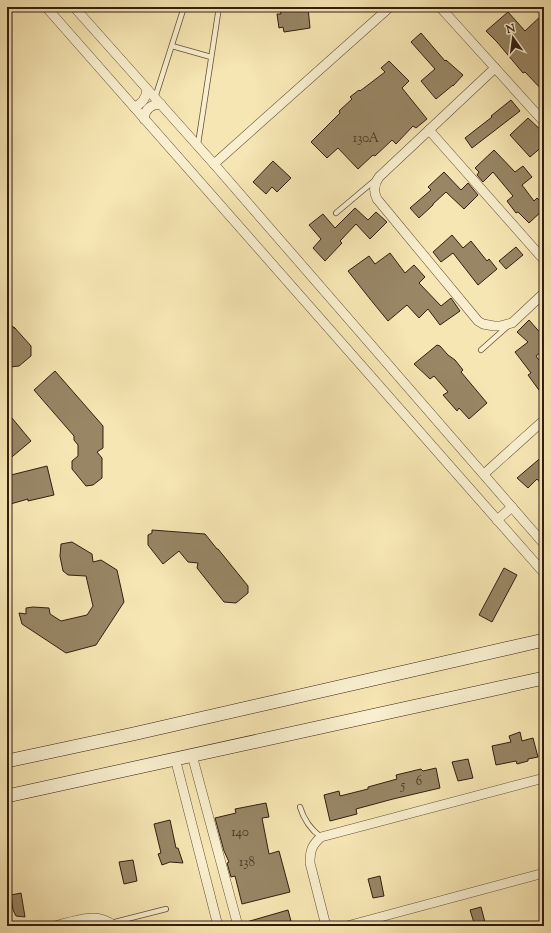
<svg xmlns="http://www.w3.org/2000/svg" width="551" height="933" viewBox="0 0 551 933" font-family="'Sorts Mill Goudy',serif">
  <rect width="100%" height="100%" fill="#f6e6b3"/>
  <filter id="stains"><feTurbulence type="fractalNoise" baseFrequency=".005" numOctaves="4"/><feColorMatrix values="0 0 0 0 .2 0 0 0 0 .09 0 0 0 0 .02 0 0 0 .5 -.17"/></filter>
  <radialGradient id="worn" r=".72"><stop offset=".6" stop-color="#630" stop-opacity="0"/><stop offset="1" stop-color="#630" stop-opacity=".3"/></radialGradient>
  <!-- building -->
  <g fill="#988665" stroke="#331e11">
    <polygon points="291,7 308,7 310,28 284,32 283,27 279,28 277,14 281,14 280,9"/>
    <polygon points="508,12 525,31 544,13 544,92 525,72 523,73 497,42 486,31"/>
    <polygon points="421,33 445,61 446,60 463,75 453,86 453,85 436,99 421,81 435,69 411,42"/>
    <polygon points="389,61 409,81 402,88 427,119 416,128 413,126 396,144 392,140 375,156 373,155 358,169 338,148 327,158 311,142 340,113 339,111 352,99 350,97 359,90 360,91 385,72 381,68"/>
    <polygon points="511,100 520,111 472,148 465,138 492,117 491,116"/>
    <polygon points="528,118 544,133 544,145 530,157 510,135"/>
    <polygon points="494,150 515,172 523,166 532,177 522,185 534,201 537,198 544,205 544,209 529,223 518,212 516,213 507,201 513,196 493,172 483,182 477,175 479,172 475,168"/>
    <polygon points="273,161 291,178 277,192 272,187 266,194 253,182"/>
    <polygon points="444,172 461,190 468,183 478,195 464,209 446,192 433,204 433,205 419,218 410,208 431,190 428,187"/>
    <polygon points="355,208 368,220 376,212 387,222 370,239 356,224 340,241 342,243 325,261 313,248 321,239 309,225 323,214 335,228"/>
    <polygon points="452,235 463,248 471,241 487,261 489,259 497,269 478,285 453,253 441,262 433,252"/>
    <polygon points="516,247 523,255 506,269 499,261"/>
    <polygon points="390,253 405,273 414,265 425,277 419,283 441,306 451,298 460,311 440,325 428,309 419,318 407,305 388,321 370,299 348,271 369,256 375,264"/>
    <polygon points="7,320 15,329 14,327 31,346 31,356 19,366 10,367 7,364"/>
    <polygon points="529,320 544,337 544,350 536,356 544,367 544,397 528,375 531,373 515,352 528,342 517,332"/>
    <polygon points="437,345 440,346 448,355 455,360 463,370 461,372 487,403 469,419 459,408 457,411 443,395 448,392 434,376 430,379 414,364"/>
    <polygon points="55,371 103,426 103,448 97,452 102,458 102,478 93,485 86,486 72,469 72,461 78,456 78,445 74,440 74,436 34,390"/>
    <polygon points="7,412 31,441 7,461"/>
    <polygon points="544,455 544,487 537,479 528,488 517,478"/>
    <polygon points="47,466 54,495 28,501 28,499 7,505 7,476"/>
    <polygon points="152,530 205,534 217,549 218,549 248,586 248,593 236,603 224,602 197,568 198,563 188,562 179,551 163,564 148,545 148,535 152,533"/>
    <polygon points="72,542 92,554 93,562 101,560 117,570 124,602 96,645 66,653 22,624 19,613 26,614 26,608 33,607 49,608 50,614 61,621 87,615 93,606 86,576 68,575 63,571 60,556 61,544"/>
    <polygon points="504,568 517,575 492,622 479,615"/>
    <polygon points="520,732 522,741 533,738 538,757 528,759 528,761 517,764 516,761 496,765 492,746 511,742 509,736"/>
    <polygon points="468,759 473,778 458,781 452,762"/>
    <polygon points="436,768 440,788 393,799 356,809 357,814 330,821 324,795 339,791 340,796 368,789 368,787 397,779 396,775 421,769 423,771"/>
    <polygon points="266,803 269,817 262,818 269,854 279,851 290,892 242,904 235,876 231,877 227,863 229,862 224,851 215,818 236,813 235,809"/>
    <polygon points="170,820 176,848 178,848 183,863 170,862 162,865 158,854 161,853 154,824"/>
    <polygon points="133,860 137,881 124,884 119,862"/>
    <polygon points="380,876 384,896 373,898 368,879"/>
    <polygon points="21,893 25,917 16,916 13,910 11,895"/>
    <polygon points="481,907 486,926 475,926 470,910"/>
    <polygon points="288,910 291,921 268,926 244,926 243,923"/>
  </g>
  <g fill="none" stroke-linecap="round" stroke-linejoin="round">
    <!-- lane casing -->
    <g stroke="#64503a" stroke-width="6">
      <g id="lane">
        <polyline points="172,46 211,57"/>
        <polyline points="155,98 184,7"/>
        <polyline points="198,144 219,7"/>
        <polyline points="336,213 374,181"/>
        <polyline points="481,350 508,326"/>
        <path d="M300,807C304,820 310,829 321,837"/>
        <polyline points="111,923 166,909"/>
      </g>
    </g>
    <!-- street casing -->
    <g stroke="#64503a" stroke-width="10">
      <g id="street">
        <polyline points="46,7 544,573"/>
        <polyline points="74,7 214,164 544,544"/>
        <polyline points="440,7 544,122"/>
        <path d="M495,68L379,177C374,184 373,191 377,199L478,321L483,324L494,326H500L512,323L544,293"/>
        <path d="M134,107C142,104 146,98 147,90"/>
        <path d="M144,119C145,109 151,104 161,104"/>
        <polyline points="429,130 544,260"/>
        <polyline points="214,164 390,7"/>
        <polyline points="484,474 544,420"/>
        <polyline points="497,520 512,507"/>
        <polyline points="192,755 238,926"/>
        <polyline points="175,758 218,926"/>
        <path d="M55,926C74,921 97,911 114,926"/>
        <path d="M326,926L310,863C310,850 312,845 321,837L544,778"/>
        <polyline points="347,926 544,873"/>
      </g>
    </g>
    <!-- secondary casing -->
    <g stroke="#331e11" stroke-width="14">
      <g id="secondary">
        <polyline points="7,761 133,734 544,640"/>
        <polyline points="7,796 544,678"/>
      </g>
    </g>
    <!-- lane -->
    <use href="#lane" stroke="#f9efce" stroke-width="4.5"/>
    <!-- street -->
    <use href="#street" stroke="#f9efce" stroke-width="9"/>
    <!-- secondary -->
    <use href="#secondary" stroke="#f9efce" stroke-width="13"/>
  </g>
  <g text-anchor="middle" stroke-width="4" stroke-linejoin="round" paint-order="stroke">
    <!-- number labels -->
    <g font-size="13" fill="#4c3826">
      <text x="366" y="142">130A</text>
      <text x="419" y="785">6</text>
      <text x="403" y="789">5</text>
      <text x="240" y="836">140</text>
      <text x="247" y="866">138</text>
    </g>
  </g>
  <!-- margin -->
  <rect width="551" height="933" fill="none" stroke="#f6e6b3" stroke-width="24"/>
  <rect x="8" y="8" width="535" height="917" fill="none" stroke="#331e11" stroke-width="2"/>
  <rect x="12" y="12" width="527" height="909" fill="none" stroke="#331e11"/>
  <!-- north arrow -->
  <g transform="translate(513 38) rotate(346)" stroke="#f9efce" stroke-width="3" paint-order="stroke">
  <path d="M0-3L7 15L0 10L-7 15Z" fill="#331e11"/>
  <text y="-6" font-size="11" font-weight="bold" text-anchor="middle" fill="#331e11">N</text>
  </g>
  <rect width="100%" height="100%" filter="url(#stains)"/>
  <rect width="100%" height="100%" fill="url(#worn)"/>
</svg>
